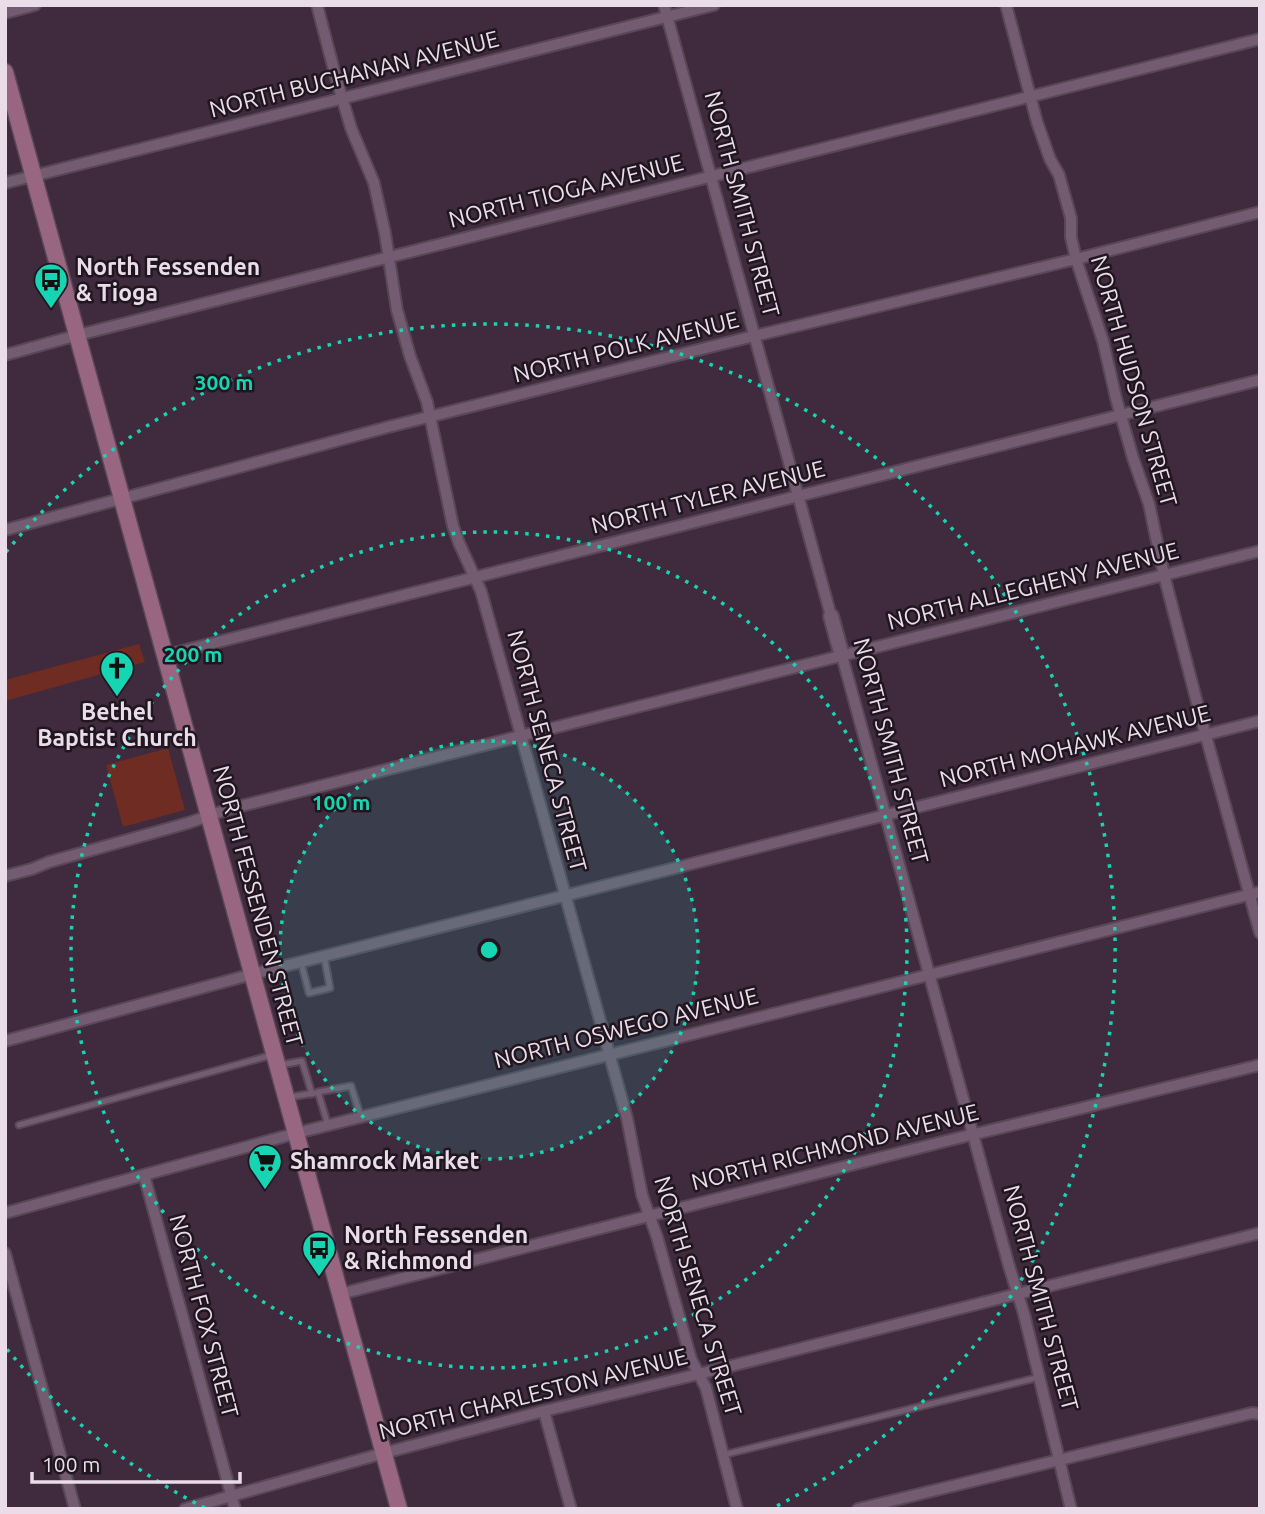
<svg xmlns="http://www.w3.org/2000/svg" width="1265" height="1514" viewBox="0 0 1265 1514" font-family="Ubuntu,sans-serif">
  <rect width="100%" height="100%" fill="#3f2a3e"/>
  <!-- green -->
  <g fill="#6e2c22">
    <polygon points="139,644 145,662 5,701 5,680"/>
    <polygon points="168,748 185,810 123,827 106,765"/>
  </g>
  <g fill="none" stroke-linecap="round" stroke-linejoin="round">
    <!-- service casing -->
    <g stroke="#584757" stroke-width="9">
      <g id="service">
        <polyline points="301,962 309,993 330,988 324,956"/>
        <polyline points="280,1065 302,1061 312,1094"/>
        <polyline points="290,1097 315,1093"/>
        <polyline points="19,1125 272,1055"/>
        <polyline points="328,1125 318,1092 351,1086 361,1117"/>
        <polyline points="723,1455 1040,1377"/>
      </g>
    </g>
    <!-- minor casing -->
    <g stroke="#584757" stroke-width="14">
      <g id="minor">
        <polyline points="317,5 335,74 351,128 374,183 385,233 397,310 410,356 427,402 453,526 459,543 481,591 627,1118 642,1195 657,1237 691,1359 706,1388 737,1509"/>
        <polyline points="664,5 831,616"/>
        <polyline points="1006,5 1037,122 1050,159 1059,175 1071,218 1071,237 1076,259 1103,341 1116,398 1133,458 1149,504 1164,575 1201,718 1260,933"/>
        <polyline points="5,13 35,5"/>
        <polyline points="5,183 714,5"/>
        <polyline points="5,355 78,335 1260,39"/>
        <polyline points="5,530 388,427 754,336 1076,259 1260,212"/>
        <polyline points="166,655 1260,380"/>
        <polyline points="842,656 1009,1266 1024,1314 1071,1509"/>
        <polyline points="5,876 32,869 49,862 188,823 229,809 1260,551"/>
        <polyline points="5,1041 253,974 1260,721"/>
        <polyline points="144,1175 235,1509"/>
        <polyline points="5,1213 297,1133 1260,892"/>
        <polyline points="5,1253 75,1509"/>
        <polyline points="340,1294 950,1140 1260,1065"/>
        <polyline points="544,1411 571,1509"/>
        <polyline points="185,1509 384,1453 544,1411 699,1374 1260,1233"/>
        <polyline points="858,1509 1252,1413 1260,1414"/>
      </g>
    </g>
    <!-- tertiary casing -->
    <g stroke="#584757" stroke-width="18">
      <polyline id="tertiary" points="831,616 842,656"/>
    </g>
    <!-- secondary casing -->
    <g stroke="#584757" stroke-width="19">
      <polyline id="secondary" points="5,72 399,1509"/>
    </g>
    <!-- service -->
    <use href="#service" stroke="#735b71" stroke-width="5"/>
    <!-- minor -->
    <use href="#minor" stroke="#735b71" stroke-width="10"/>
    <!-- tertiary -->
    <use href="#tertiary" stroke="#735b71" stroke-width="14"/>
    <!-- secondary -->
    <use href="#secondary" stroke="#986680" stroke-width="16"/>
  </g>
  <!-- distance rings -->
  <circle cx="489" cy="950" r="209" fill="#17d5b3" fill-opacity=".12"/>
  <g fill="none" stroke="#17d5b3" stroke-width="3.5" stroke-dasharray="3.5 7">
    <circle cx="489" cy="950" r="209"/>
    <circle cx="489" cy="950" r="418"/>
    <path d="M205 1508A626 626 0 0 1 6 1348M6 552A626 626 0 1 1 773 1508"/>
  </g>
  <!-- icons -->
  <defs>
    <g id="bus-pin" transform="scale(1.75)"><path d="M0 17L-7.5 6A9.5 9.5 0 1 1 7.5 6Z" fill="#17d5b3" stroke="#20161f"/><path d="M-5-6H5V4H4V6H2V4H-2V6H-4V4H-5ZM-3.5-4V0h7V-4ZM-3.5 1.2v1.5H-2V1.2ZM2 1.2v1.5H3.5V1.2Z" fill="#111"/></g>
    <g id="church-pin" transform="scale(1.75)"><path d="M0 17L-7.5 6A9.5 9.5 0 1 1 7.5 6Z" fill="#17d5b3" stroke="#20161f"/><path d="M-1.2-6h2.4v3.5h3.3v2.4h-3.3V6h-2.4V-.1h-3.3v-2.4h3.3Z" fill="#111"/></g>
    <g id="supermarket-pin" transform="scale(1.75)"><path d="M0 17L-7.5 6A9.5 9.5 0 1 1 7.5 6Z" fill="#17d5b3" stroke="#20161f"/><path d="M-6-5.5h2.5l.6 2H6L4.5 2H-2.5L-4.4-4H-6ZM-1.5 3.2a1.3 1.3 0 1 0 .1 0ZM3 3.2a1.3 1.3 0 1 0 .1 0Z" fill="#111"/></g>
  </defs>
  <g fill-rule="evenodd">
    <use href="#bus-pin" x="51" y="280"/>
    <use href="#church-pin" x="117" y="668"/>
    <use href="#supermarket-pin" x="265" y="1161"/>
    <use href="#bus-pin" x="319" y="1248"/>
  </g>
  <g text-anchor="middle" stroke-width="5" stroke-linejoin="round" paint-order="stroke">
    <!-- street labels -->
    <g font-size="23" fill="#eadce9" stroke="#20161f">
      <text transform="translate(354 74) rotate(-14)" y="8">NORTH BUCHANAN AVENUE</text>
      <text transform="translate(566 191) rotate(-14)" y="8">NORTH TIOGA AVENUE</text>
      <text transform="translate(742 204) rotate(75)" y="8">NORTH SMITH STREET</text>
      <text transform="translate(626 347) rotate(-14)" y="8">NORTH POLK AVENUE</text>
      <text transform="translate(1134 381) rotate(74)" y="8">NORTH HUDSON STREET</text>
      <text transform="translate(708 497) rotate(-14)" y="8">NORTH TYLER AVENUE</text>
      <text transform="translate(1033 586) rotate(-14)" y="8">NORTH ALLEGHENY AVENUE</text>
      <text transform="translate(1075 746) rotate(-14)" y="8">NORTH MOHAWK AVENUE</text>
      <text transform="translate(547 751) rotate(75)" y="8">NORTH SENECA STREET</text>
      <text transform="translate(891 751) rotate(75)" y="8">NORTH SMITH STREET</text>
      <text transform="translate(258 906) rotate(75)" y="8">NORTH FESSENDEN STREET</text>
      <text transform="translate(626 1028) rotate(-14)" y="8">NORTH OSWEGO AVENUE</text>
      <text transform="translate(835 1147) rotate(-14)" y="8">NORTH RICHMOND AVENUE</text>
      <text transform="translate(698 1296) rotate(73)" y="8">NORTH SENECA STREET</text>
      <text transform="translate(1041 1298) rotate(75)" y="8">NORTH SMITH STREET</text>
      <text transform="translate(204 1316) rotate(75)" y="8">NORTH FOX STREET</text>
      <text transform="translate(533 1394) rotate(-14)" y="8">NORTH CHARLESTON AVENUE</text>
    </g>
    <!-- poi labels -->
    <g font-size="23" font-weight="bold" fill="#eadce9" stroke="#20161f" text-anchor="start">
      <text x="76" y="275">North Fessenden<tspan x="76" dy="26">&amp; Tioga</tspan></text>
      <text x="117" y="720" text-anchor="middle">Bethel<tspan x="117" dy="26">Baptist Church</tspan></text>
      <text x="290" y="1169">Shamrock Market</text>
      <text x="344" y="1243">North Fessenden<tspan x="344" dy="26">&amp; Richmond</tspan></text>
    </g>
  </g>
  <circle cx="489" cy="950" r="10" fill="#17d5b3" stroke="#20161f" stroke-width="3.5"/>
  <g font-size="21" text-anchor="middle" font-weight="bold" fill="#17d5b3" stroke="#20161f" stroke-width="5" stroke-linejoin="round" paint-order="stroke">
    <text x="224" y="390">300 m</text>
    <text x="193" y="662">200 m</text>
    <text x="341" y="810">100 m</text>
  </g>
  <!-- border -->
  <rect width="1265" height="1514" fill="none" stroke="#eadce9" stroke-width="14"/>
  <!-- scale -->
  <path d="M32 1472v10h208v-10" fill="none" stroke="#eadce9" stroke-width="3.5"/>
  <text x="42" y="1472" font-size="21" fill="#eadce9" stroke="#20161f" stroke-width="5" paint-order="stroke">100 m</text>
</svg>
